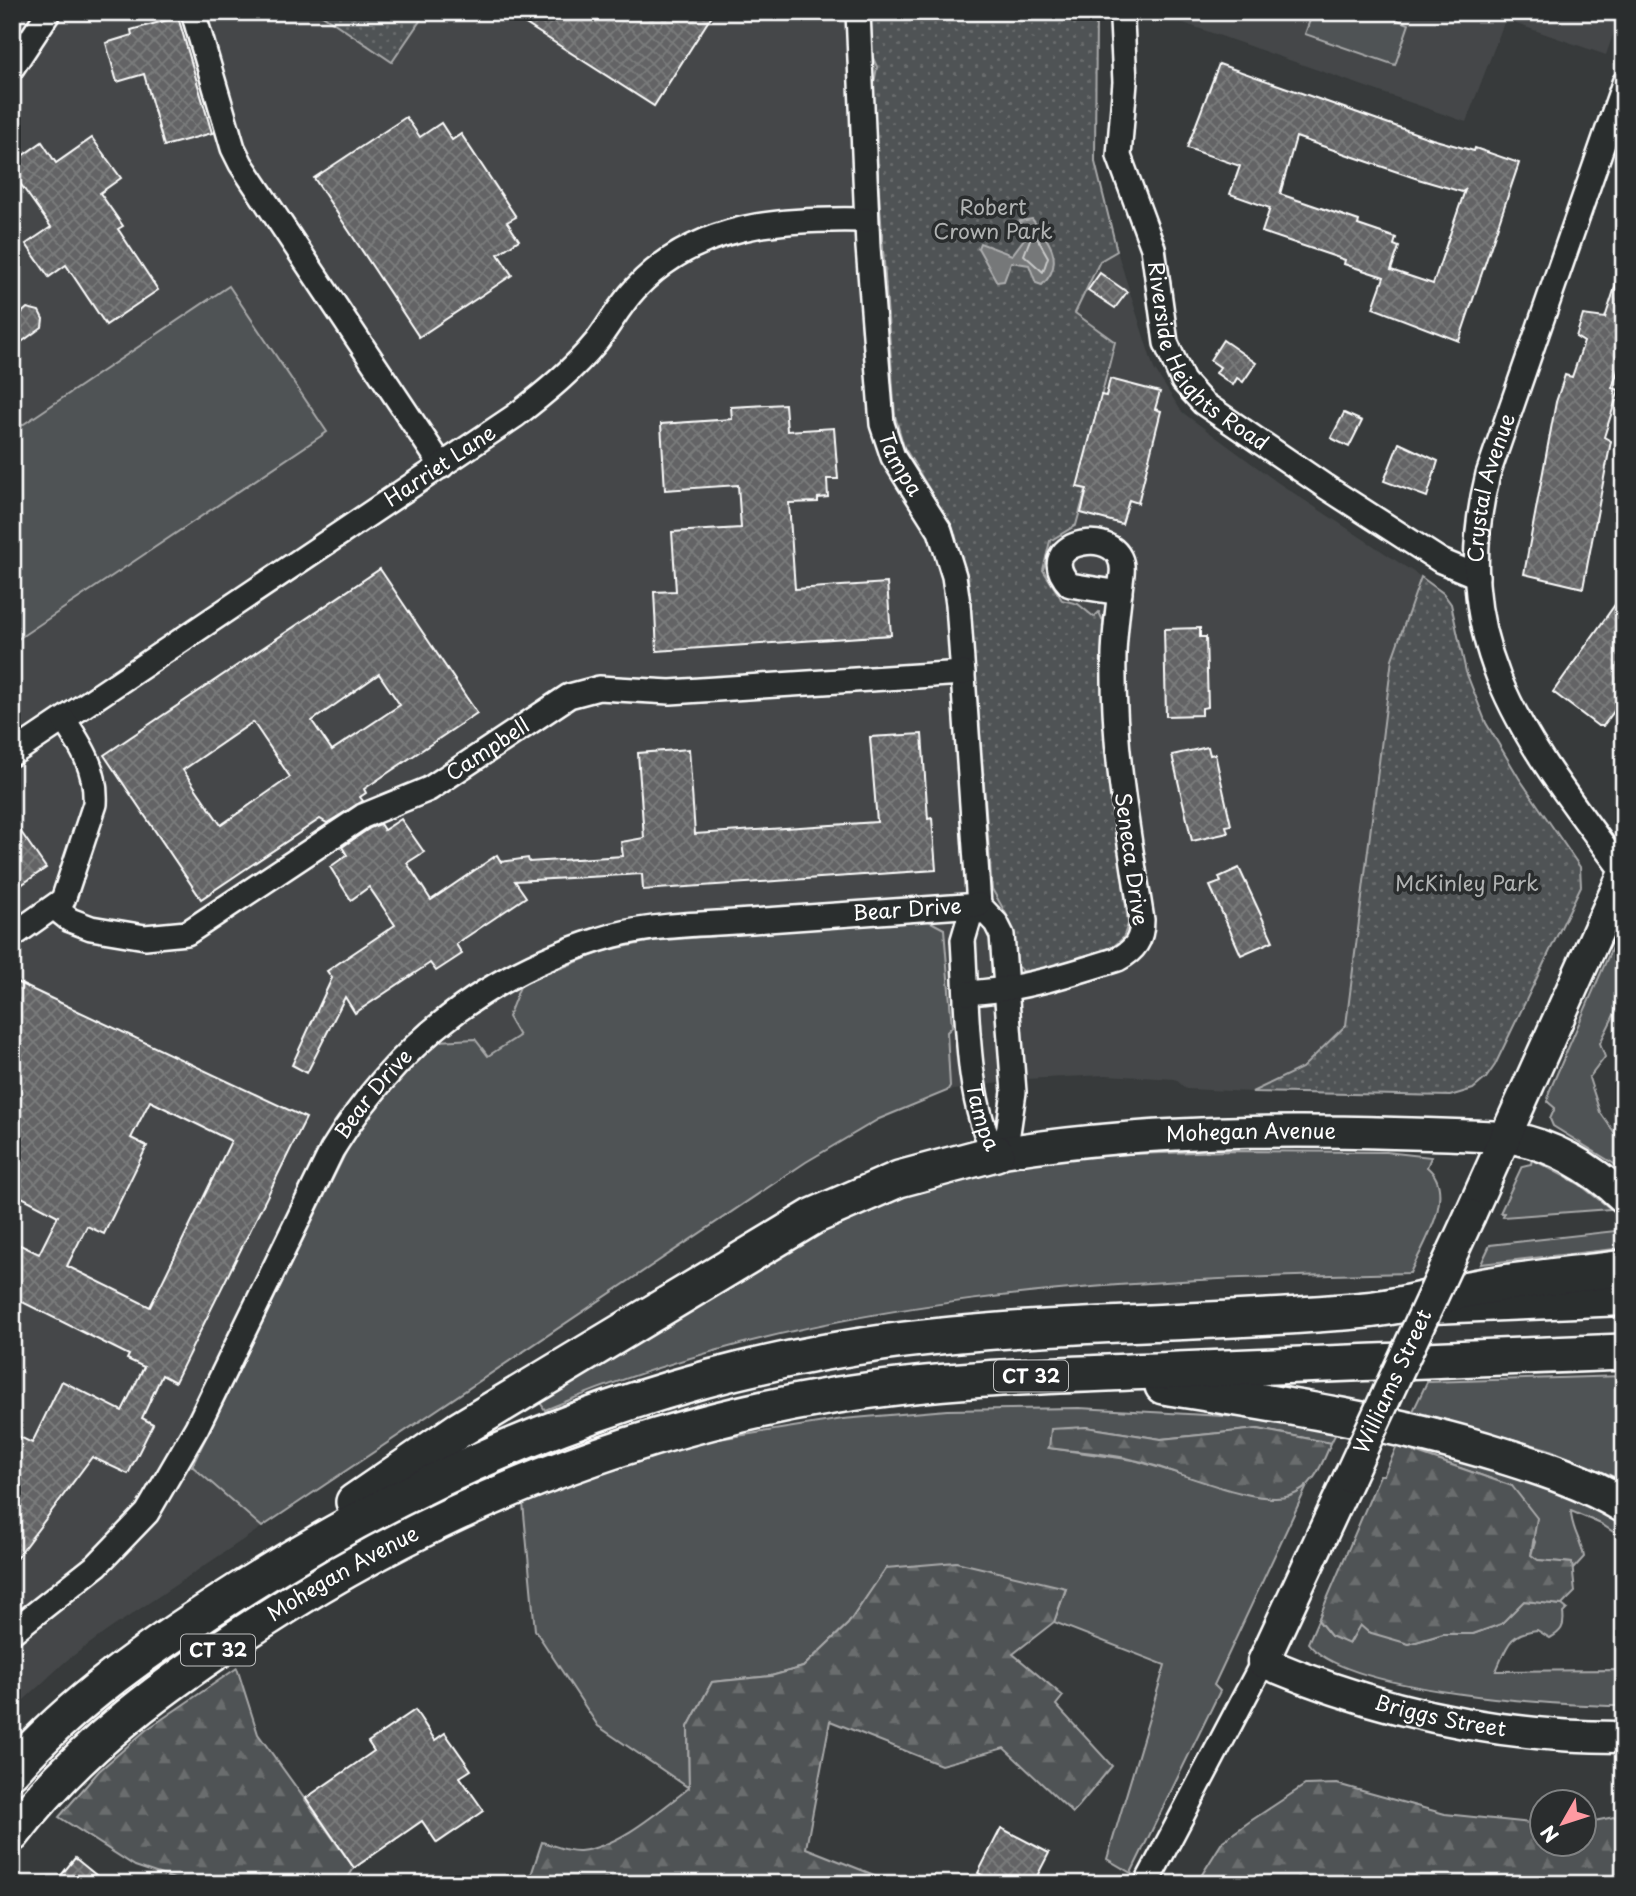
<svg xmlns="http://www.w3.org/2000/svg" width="1636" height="1896" viewBox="0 0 1636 1896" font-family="'Playpen Sans',sans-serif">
  <defs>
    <pattern id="forest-firs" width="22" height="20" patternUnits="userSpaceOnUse" patternTransform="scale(1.75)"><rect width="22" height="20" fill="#505354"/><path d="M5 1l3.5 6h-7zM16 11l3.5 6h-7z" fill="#6a6d6e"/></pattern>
    <pattern id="park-dots" width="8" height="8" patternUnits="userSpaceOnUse" patternTransform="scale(1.75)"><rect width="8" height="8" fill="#505354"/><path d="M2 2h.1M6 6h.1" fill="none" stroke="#6a6d6e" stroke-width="1.8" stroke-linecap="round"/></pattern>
    <pattern id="building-cross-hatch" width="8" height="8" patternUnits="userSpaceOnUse" patternTransform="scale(1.75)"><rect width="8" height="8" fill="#636465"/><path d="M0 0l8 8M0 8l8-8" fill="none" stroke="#7a7b7c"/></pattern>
  </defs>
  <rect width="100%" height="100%" fill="#373a3b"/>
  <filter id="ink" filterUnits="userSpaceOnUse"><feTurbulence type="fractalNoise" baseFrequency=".0143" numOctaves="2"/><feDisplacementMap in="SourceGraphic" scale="14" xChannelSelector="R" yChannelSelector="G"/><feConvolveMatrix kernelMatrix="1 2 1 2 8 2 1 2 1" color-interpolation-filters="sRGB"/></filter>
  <g filter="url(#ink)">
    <!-- built -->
    <g fill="#444748">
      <polygon points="12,12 1096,12 1095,162 1117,251 1154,369 1182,412 1277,482 1421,577 1392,659 1346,1025 1301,1068 1252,1092 1186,1089 1175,1079 1106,1075 1025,1079 947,1091 879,1119 806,1162 107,1631 66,1661 12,1711"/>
      <polygon points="1152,12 1621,12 1606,55 1505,20 1466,122"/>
    </g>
    <!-- grass -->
    <g fill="#505354" stroke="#a8a9aa" stroke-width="2">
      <polygon points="1313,12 1376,12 1409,24 1395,65 1305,34"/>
      <polygon points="229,286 327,432 12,643 12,432"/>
      <polygon points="927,920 944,929 952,1027 947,1032 950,1086 947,1091 879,1119 806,1162 262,1527 192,1466 348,1148 377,1104 399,1077 437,1041 475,1039 488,1056 519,1036 508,1017 521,984 604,951 652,941"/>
      <polygon points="1624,920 1624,995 1600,1043 1605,1057 1589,1078 1600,1112 1624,1146 1624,1170 1553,1126 1550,1119 1555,1108 1548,1102 1549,1092"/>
      <path d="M1226,1151L1386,1152L1431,1157L1427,1167C1458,1192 1423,1245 1410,1273C1116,1279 819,1293 545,1410L539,1401L800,1231L931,1173L1101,1155Z"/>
      <polygon points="1532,1159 1579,1184 1611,1209 1503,1217 1504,1213 1500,1213 1522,1166 1531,1164"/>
      <polygon points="1624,1230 1624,1248 1481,1264 1490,1245"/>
      <polygon points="1624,1376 1624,1481 1548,1449 1413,1411 1427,1382"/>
      <polygon points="1079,1408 1260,1418 1337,1431 1331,1443 1258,1429 1161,1439 1086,1427 1049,1448 1134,1460 1233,1490 1271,1498 1289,1496 1307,1486 1214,1685 1220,1691 1131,1873 1107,1859 1165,1665 1054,1622 1066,1589 886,1569 848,1624 803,1667 771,1676 712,1682 688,1727 689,1788 598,1726 535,1630 523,1503 669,1447 843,1419 947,1410"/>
      <path d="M1401,1437L1532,1477L1624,1522V1539L1601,1524L1571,1511C1571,1529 1581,1539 1584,1557L1573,1569L1571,1563L1537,1560L1531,1555L1535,1542L1512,1486L1397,1446Z"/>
      <path d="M1524,1601L1562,1605L1567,1609L1563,1613C1565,1627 1561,1632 1550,1638L1537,1630C1508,1633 1507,1647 1496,1671L1624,1670V1706C1561,1706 1345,1693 1308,1643L1318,1620L1331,1636L1350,1643L1359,1624L1409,1644L1443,1634H1473L1501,1624Z"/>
    </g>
    <!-- forest -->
    <g fill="url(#forest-firs)" stroke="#a8a9aa" stroke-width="2">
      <path d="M1086,1427L1161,1439L1258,1429L1331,1443C1322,1464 1314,1488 1290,1496C1255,1507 1172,1468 1134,1460C1107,1453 1077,1452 1049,1448L1051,1429Z"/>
      <polygon points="1397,1446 1512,1486 1537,1518 1531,1555 1538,1560 1572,1563 1575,1592 1562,1605 1524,1601 1501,1624 1473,1634 1443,1634 1409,1644 1368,1632 1360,1625 1349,1644 1331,1636 1318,1620 1380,1475 1384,1475"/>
      <path d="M956,1562L1066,1588L1054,1622L1013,1654L1063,1696L1056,1705L1112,1766L1073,1813L1004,1748L941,1765L830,1721L806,1848L897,1884H528L542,1842C553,1845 568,1852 580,1851C619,1847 659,1811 689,1788L688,1727L712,1682L771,1676L803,1667L848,1624L886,1568Z"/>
      <polygon points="237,1668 258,1734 354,1868 344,1884 178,1884 177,1880 135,1866 59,1817 99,1771 146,1730"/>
      <polygon points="1337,1784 1445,1814 1541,1824 1542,1843 1584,1843 1584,1823 1624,1815 1624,1884 1196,1884 1223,1841 1249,1822 1305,1785"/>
    </g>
    <!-- park -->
    <g fill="url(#park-dots)" stroke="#a8a9aa" stroke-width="2">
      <polygon points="318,12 426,12 392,62"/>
      <polygon points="869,12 1096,12 1095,162 1117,251 1100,261 1075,313 1115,342 1078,487 1086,489 1076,525 1050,541 1043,570 1062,600 1078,604 1094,617 1099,612 1103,621 1106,738 1128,924 1123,938 1113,947 1031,973 1023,971 1017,965 1009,919 992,889 968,577 947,519 904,447 895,416 872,95 877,67 869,49"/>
      <polygon points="1421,577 1443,593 1451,604 1466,672 1486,723 1519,778 1580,867 1581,886 1495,1065 1486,1078 1473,1089 1450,1096 1252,1092 1302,1068 1346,1025 1392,659"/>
    </g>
    <!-- water -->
    <path fill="#767879" stroke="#adaeaf" stroke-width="2" d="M1032,219C1049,240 1066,262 1042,285L1036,283L1029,265L1011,262L1004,281L997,282L978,248L980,243L1012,255L1024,239L1020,221Z"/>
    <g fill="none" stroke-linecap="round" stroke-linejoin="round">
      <!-- shore -->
      <polygon stroke="#c8c9c9" stroke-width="2" points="1036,236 1048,257 1043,272 1024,255 1031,237"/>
    </g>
    <!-- building -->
    <g fill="url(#building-cross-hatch)" stroke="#fff" stroke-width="2" fill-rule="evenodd">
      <polygon points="507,12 714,12 654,106"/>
      <polygon points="178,17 212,133 164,146 144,74 117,82 106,43 132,35 131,30"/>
      <path d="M1219,64L1432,139L1474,151L1475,148L1519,163L1459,341L1373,308L1384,277L1344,264L1345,260L1262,232L1270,208L1230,194L1240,166L1187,148ZM1296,137L1418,179L1462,192L1465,190L1433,284L1391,270L1399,247L1394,245L1396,238L1358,225L1359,221L1280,194Z"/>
      <polygon points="406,117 420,137 441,123 452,140 461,134 516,217 507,222 519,240 498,254 512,275 419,337 314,178"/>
      <polygon points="92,138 121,178 100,193 123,226 118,229 158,290 106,325 66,265 49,277 26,244 51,227 12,172 12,163 42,142 56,163"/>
      <polygon points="1620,272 1624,272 1624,354 1612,388 1619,390 1604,437 1611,441 1583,588 1524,574 1556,402 1565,375 1572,377 1584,342 1576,337 1583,315 1605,318"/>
      <polygon points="1100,273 1127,292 1115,308 1088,290"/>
      <polygon points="27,308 39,311 43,319 42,327 12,349 18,316"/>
      <polygon points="1223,340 1256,363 1243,382 1237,378 1233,385 1216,373 1220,367 1210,360"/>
      <polygon points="1110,379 1160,392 1155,409 1161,411 1138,503 1129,500 1122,524 1081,513 1087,489 1077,487 1101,395 1106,396"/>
      <polygon points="785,404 787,431 834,428 838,479 827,479 828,497 818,498 818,502 789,503 795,589 887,583 891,635 657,651 654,592 676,591 672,532 741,528 738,485 665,490 661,424 732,419 731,407"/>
      <polygon points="1344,413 1362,421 1349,447 1331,438"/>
      <polygon points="1399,443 1438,461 1427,497 1384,481"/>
      <path d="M380,569L477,713L364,789L366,793L360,797L363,801L327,823L320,819L201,899L104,755ZM379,674L400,705L332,750L312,721ZM253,722L290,777L221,825L183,770Z"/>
      <polygon points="1624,592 1624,698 1603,726 1598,726 1553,692"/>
      <polygon points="1200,628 1200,637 1206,637 1208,707 1202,708 1202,715 1166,716 1164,629"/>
      <polygon points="922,734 928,819 932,818 936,870 643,890 642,874 515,881 526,897 456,944 462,954 436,971 430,963 355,1013 345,997 307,1073 292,1065 332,978 327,971 395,925 369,887 351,900 330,867 347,855 342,847 370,828 380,824 384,830 401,819 424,852 407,863 431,900 497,855 501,862 528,858 529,862 623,856 621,842 644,838 638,753 689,749 695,834 877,822 870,737"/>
      <polygon points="1208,747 1210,755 1215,754 1231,825 1226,826 1228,833 1192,841 1172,755"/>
      <polygon points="12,819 46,868 12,891"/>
      <polygon points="1239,868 1273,941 1241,955 1210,886 1221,882 1219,877"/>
      <path d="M12,980L306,1118L175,1382L162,1375L142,1418L153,1424L128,1474L92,1457L12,1564V1433L32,1443L62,1381L122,1411L144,1367L127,1359L129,1355L12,1297V1241L39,1254L58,1216L12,1192ZM150,1101L231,1141L150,1307L67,1266L87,1226L104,1234L147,1146L131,1138Z"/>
      <polygon points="415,1710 435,1740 445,1733 471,1770 460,1777 484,1811 437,1843 422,1821 354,1868 306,1798 374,1751 368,1742"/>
      <polygon points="1001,1828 1049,1853 1033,1884 998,1884 978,1873"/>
      <polygon points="75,1858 107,1884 54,1884"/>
    </g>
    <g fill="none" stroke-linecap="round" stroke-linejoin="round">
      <!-- minor casing -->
      <g stroke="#fff" stroke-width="28">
        <g id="minor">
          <polyline points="193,12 233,148 241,164 442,466"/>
          <path id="s1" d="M858,12L868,247L882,424L893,457L940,531L954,576L958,604L979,905L970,916L963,940C967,996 965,1108 996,1153L1008,1133L1014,1092L1002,935L996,923L979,905"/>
          <path id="s2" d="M1122,21L1125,82L1119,156L1153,248L1166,343L1183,381L1203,403L1326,487L1441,561L1477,576"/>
          <polyline points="12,68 49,12"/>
          <path id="s3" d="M12,754L515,416C545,393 573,370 597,341C610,324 620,305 635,289C696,223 782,218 866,220"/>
          <path id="s4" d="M1624,873C1528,743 1445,647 1488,474L1624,83"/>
          <path id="s5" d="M55,908L70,920L91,928L145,937L187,933L363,816L429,789L569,696L599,688L670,692L963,673"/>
          <path d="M12,936L63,900L95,804C97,770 82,747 64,720"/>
          <path d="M967,993C1020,990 1067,975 1118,959C1135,950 1142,940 1142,920C1128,832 1112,744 1114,654C1115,627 1119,600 1122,574C1128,522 1027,540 1070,585L1120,593"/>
          <path id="s6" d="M12,1632L97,1565L147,1513L197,1427L332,1150C398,1042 492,969 615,935C659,924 707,924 752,921C827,916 903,910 979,905"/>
          <polyline points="1146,1884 1263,1662"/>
        </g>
      </g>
      <!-- major casing -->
      <g stroke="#fff" stroke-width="35">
        <g id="major">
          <path id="s7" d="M996,1153C1164,1126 1335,1129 1505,1137C1549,1142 1592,1168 1624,1198"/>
          <polyline points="1470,1215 1624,873"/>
          <polyline points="1432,1308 1624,1300"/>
          <path id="s8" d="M1349,1477L1263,1662C1378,1711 1498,1738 1624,1737"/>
        </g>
      </g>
      <!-- highway casing -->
      <g stroke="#fff" stroke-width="40">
        <g id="highway">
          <path d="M1163,1386C1277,1404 1391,1421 1501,1455C1543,1468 1586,1482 1624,1505"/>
          <polyline points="354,1502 459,1430 814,1216 899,1179 996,1153"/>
          <path d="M12,1770C74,1700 151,1647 229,1597C430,1467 651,1374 889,1342C1048,1321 1208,1325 1366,1310C1400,1307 1435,1296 1469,1289C1520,1279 1572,1275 1624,1268"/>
          <path id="s9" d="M12,1834C81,1744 169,1681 264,1620C437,1507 633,1428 838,1395C951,1377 1064,1375 1178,1370C1327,1364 1475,1358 1624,1352"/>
        </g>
      </g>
      <!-- minor -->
      <use href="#minor" stroke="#2a2d2e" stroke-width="23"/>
      <!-- major -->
      <use href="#major" stroke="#2a2d2e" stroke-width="30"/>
      <!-- highway -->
      <use href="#highway" stroke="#2a2d2e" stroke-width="35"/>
      <!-- major-bridge casing -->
      <g stroke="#fff" stroke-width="35" stroke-linecap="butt">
        <g id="major-bridge">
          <path id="s10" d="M1349,1477L1470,1215"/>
        </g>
      </g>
      <!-- major-bridge -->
      <use href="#major-bridge" stroke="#2a2d2e" stroke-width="30"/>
    </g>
  </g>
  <g text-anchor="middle" stroke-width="7" stroke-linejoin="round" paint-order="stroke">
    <!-- shield labels -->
    <g fill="#2a2d2e" stroke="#bfc0c0" stroke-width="2">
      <rect x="994" y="1360.5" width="74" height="31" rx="5"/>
      <rect x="181" y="1634.5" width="74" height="31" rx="5"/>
    </g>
    <g font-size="19" font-weight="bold" fill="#fff">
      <text x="1031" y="1383">CT 32</text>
      <text x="218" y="1657">CT 32</text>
    </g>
    <!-- park labels -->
    <g font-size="21" fill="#b0b2b2" stroke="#2a2d2e">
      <text x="993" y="215">Robert<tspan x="993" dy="24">Crown Park</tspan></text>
      <text x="1467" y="891">McKinley Park</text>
    </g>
    <!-- street labels -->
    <g font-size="21" fill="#fff" stroke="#2a2d2e">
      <text dy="7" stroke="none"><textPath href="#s2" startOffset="362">Riverside Heights Road</textPath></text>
      <text dy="7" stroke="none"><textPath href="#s1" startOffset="457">Tampa</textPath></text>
      <text dy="7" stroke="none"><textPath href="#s3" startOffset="516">Harriet Lane</textPath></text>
      <text dy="7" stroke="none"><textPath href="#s4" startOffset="427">Crystal Avenue</textPath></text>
      <text dy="7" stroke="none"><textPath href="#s5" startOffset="492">Campbell</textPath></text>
      <text transform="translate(1131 859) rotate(82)" y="7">Seneca Drive</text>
      <text dy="7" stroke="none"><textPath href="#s6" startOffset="1246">Bear Drive</textPath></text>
      <text dy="7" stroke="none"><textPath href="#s6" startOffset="658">Bear Drive</textPath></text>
      <text dy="7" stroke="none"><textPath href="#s1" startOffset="1130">Tampa</textPath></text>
      <text dy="7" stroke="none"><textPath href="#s7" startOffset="256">Mohegan Avenue</textPath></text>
      <text dy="7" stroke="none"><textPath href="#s10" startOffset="105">Williams Street</textPath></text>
      <text dy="7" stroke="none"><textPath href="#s9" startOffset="424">Mohegan Avenue</textPath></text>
      <text dy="7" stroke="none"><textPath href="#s8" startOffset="390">Briggs Street</textPath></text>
    </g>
  </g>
  <!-- margin -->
  <rect width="1636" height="1896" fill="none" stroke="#2a2d2e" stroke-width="42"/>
  <rect x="21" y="21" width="1594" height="1854" fill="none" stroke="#fff" stroke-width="2.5" filter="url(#ink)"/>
  <!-- north arrow -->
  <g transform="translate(1563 1823) rotate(231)"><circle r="33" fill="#2a2d2e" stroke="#7f8182" stroke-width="2"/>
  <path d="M0-5L12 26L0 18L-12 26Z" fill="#ff9aa2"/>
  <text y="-10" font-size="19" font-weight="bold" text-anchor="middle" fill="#ffffff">N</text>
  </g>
</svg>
